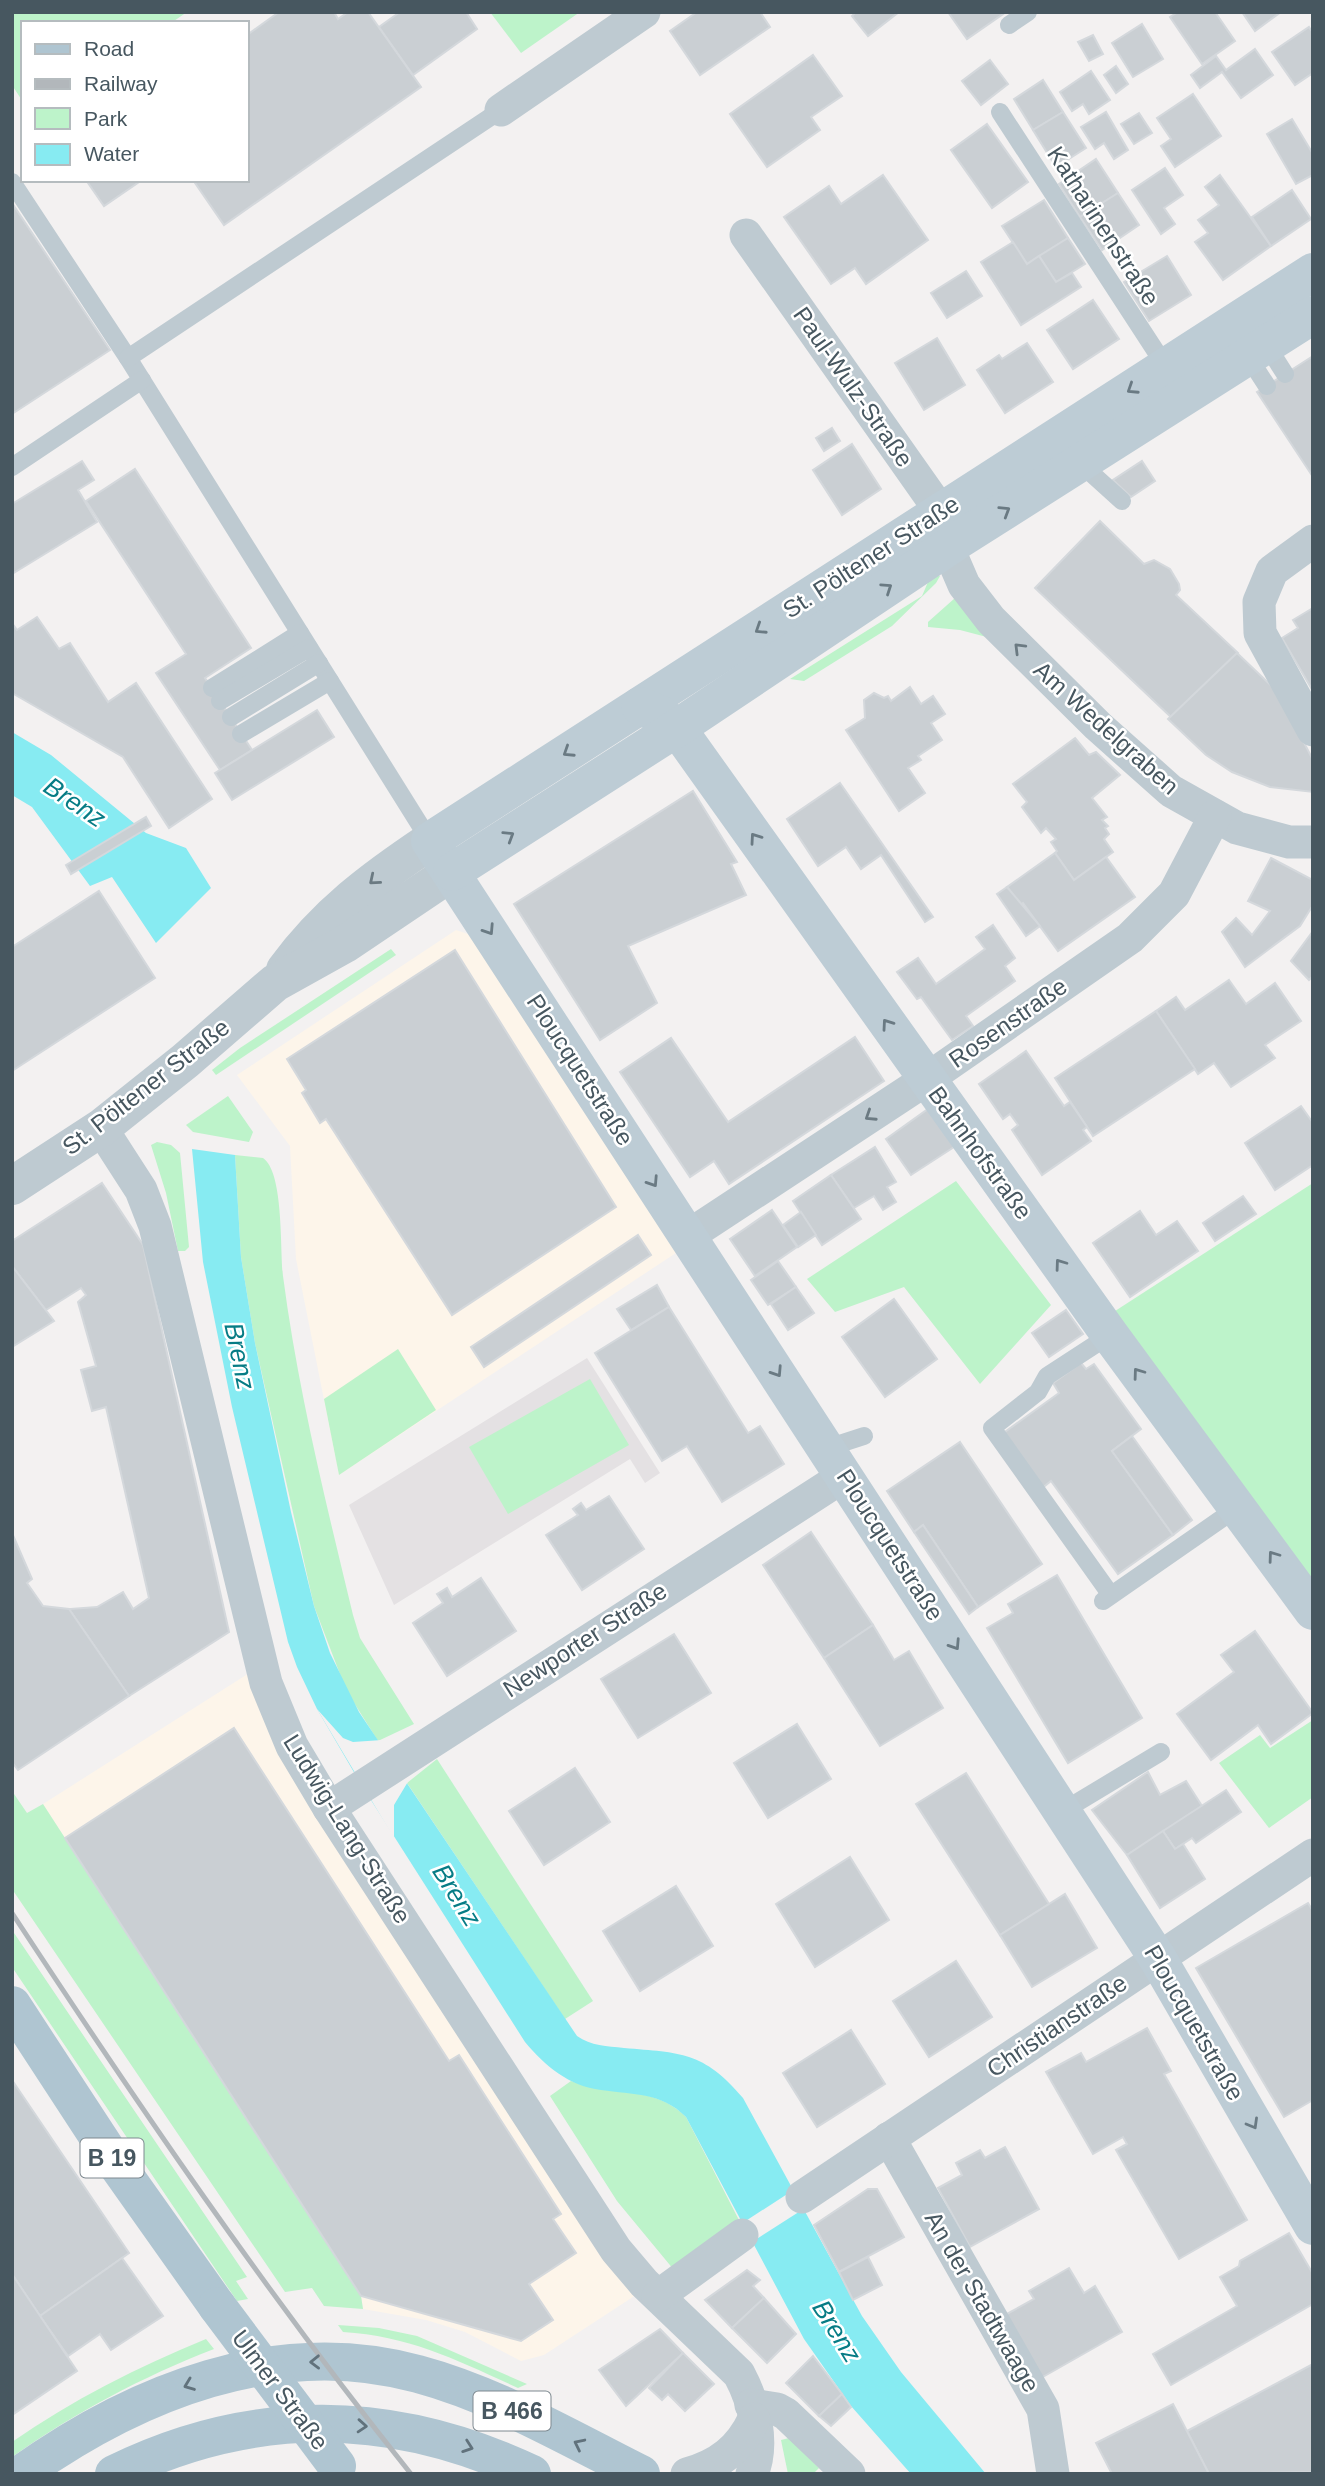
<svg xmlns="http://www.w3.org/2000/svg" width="1325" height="2486" viewBox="0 0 1325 2486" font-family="Arial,sans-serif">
  <rect width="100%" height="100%" fill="#f3f1f1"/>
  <!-- commercial -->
  <g fill="#fdf5ea">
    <polygon points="456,930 474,936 679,1251 339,1475 296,1259 290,1146 237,1075"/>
    <polygon points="254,1670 639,2293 544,2355 521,2361 465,2332 426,2320 363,2309 361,2296 43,1804"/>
  </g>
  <!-- education -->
  <polygon fill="#e4e1e3" points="587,1358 660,1473 645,1483 630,1459 394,1605 349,1505"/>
  <!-- green -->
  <g fill="#bdf3ca">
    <polygon points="12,12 187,12 171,23 23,23 23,102 12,85"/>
    <polygon points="490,12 580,12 521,53"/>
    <polygon points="935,573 940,576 936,583 892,626 804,681 790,679 922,596 931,575"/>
    <polygon points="955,598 998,640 960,630 928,627 928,622"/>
    <polygon points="391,949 396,955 216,1075 212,1070 240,1048"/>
    <polygon points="228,1096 253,1132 249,1142 193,1132 186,1125"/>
    <polygon points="157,1142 171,1145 180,1153 189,1247 185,1251 178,1251 166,1193 151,1145"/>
    <path d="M235,1155L263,1158C284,1172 280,1250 283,1276C298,1391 326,1503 353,1615L360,1638L414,1724L378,1741L346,1690L314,1606L255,1343L241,1257Z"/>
    <polygon points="956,1181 1051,1305 980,1384 904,1287 835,1312 807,1279"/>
    <polygon points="1313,1183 1313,1590 1112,1313"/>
    <polygon points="398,1349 436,1410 339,1475 324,1399"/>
    <polygon points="590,1379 629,1445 508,1514 469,1447"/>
    <polygon points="1313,1720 1313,1797 1269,1828 1219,1763 1260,1735 1270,1748"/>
    <polygon points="437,1759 593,2001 565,2019 407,1783"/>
    <polygon points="12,1791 27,1813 43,1804 361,2296 363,2309 324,2306 312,2288 285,2292 12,1889"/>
    <polygon points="12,1930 247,2277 236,2281 248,2299 237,2301 12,1967"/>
    <path d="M571,2081C611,2096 655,2085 686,2117L741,2224L674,2270L617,2201L550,2096Z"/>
    <path d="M338,2325L379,2328L417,2336L527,2384L518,2388C459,2361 410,2336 343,2332Z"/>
    <path d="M206,2339L214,2349C142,2377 76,2412 12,2457V2442C72,2400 138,2367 206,2339Z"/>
    <polygon points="789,2438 819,2468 813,2474 788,2474 781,2440"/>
  </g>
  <!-- water -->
  <g fill="#87ebf2">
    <polygon points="12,732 51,755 146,833 186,848 211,888 156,943 112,877 90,886 32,807 12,795"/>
    <path d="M192,1149L235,1155L241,1257L255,1343L291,1512L314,1606L330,1653L359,1712L577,2036C591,2046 607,2046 624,2048C681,2053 703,2051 743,2098L862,2316L901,2372L986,2474H911L851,2406L804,2339L686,2117C661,2092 634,2095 601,2090C569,2086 545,2066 525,2042L362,1786L317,1709L297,1667L288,1642L232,1407L203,1262Z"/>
  </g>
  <!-- pier -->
  <g fill="#f3f1f1">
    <polygon points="317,1709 343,1738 353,1742 382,1740 409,1780 394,1805 394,1838"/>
    <polygon points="795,2189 805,2208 752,2242 741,2224"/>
  </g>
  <!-- building -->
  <g fill="#cacfd3" stroke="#d4d8dc" stroke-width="2">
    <polygon points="279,12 334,12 338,19 348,12 368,12 421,87 224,225 193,180 247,180 247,35"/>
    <polygon points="400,12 466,12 477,29 413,75 379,27"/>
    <polygon points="697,12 760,12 770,27 700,75 670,31"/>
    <polygon points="856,12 899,12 868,36 852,16"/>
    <polygon points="948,12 1001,12 1003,14 967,39"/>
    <polygon points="1178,12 1215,12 1235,41 1202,64 1170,17"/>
    <polygon points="1242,12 1281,12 1255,31"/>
    <polygon points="1142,24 1163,59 1133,77 1112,43"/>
    <polygon points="1309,27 1313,33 1313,73 1295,85 1272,52"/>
    <polygon points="1093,35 1103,54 1089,61 1078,42"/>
    <polygon points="1255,49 1273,75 1241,98 1222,72 1200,88 1191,75 1216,56 1226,70"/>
    <polygon points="813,55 842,96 811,117 820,130 767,167 730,114"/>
    <polygon points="990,60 1008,84 981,105 962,81"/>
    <polygon points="1116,66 1128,84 1116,93 1104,75"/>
    <polygon points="1091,71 1110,100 1089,114 1083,104 1072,111 1060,92"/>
    <polygon points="1043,80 1063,112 1033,130 1014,99"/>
    <polygon points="1193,94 1221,136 1175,167 1161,146 1171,139 1157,118"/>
    <polygon points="1063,112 1086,148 1056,167 1033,130"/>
    <polygon points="1106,112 1128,150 1114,159 1104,143 1095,149 1081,127"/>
    <polygon points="1139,113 1152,133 1134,144 1121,124"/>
    <polygon points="1292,119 1313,154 1313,175 1296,184 1267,134"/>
    <polygon points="987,124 1028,182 992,208 951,150"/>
    <polygon points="1096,159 1118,193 1080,217 1059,184"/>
    <polygon points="1165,168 1183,195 1164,208 1175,224 1161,234 1132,190"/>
    <polygon points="883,175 928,240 866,284 855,268 831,284 784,217 829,186 841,204"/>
    <polygon points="1220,175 1271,246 1223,280 1195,242 1208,233 1198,220 1219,205 1205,187"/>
    <polygon points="86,180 142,180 104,206"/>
    <polygon points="1292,190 1311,219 1271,246 1252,217"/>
    <polygon points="1118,193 1139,225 1102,250 1080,217"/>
    <polygon points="1044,200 1068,238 1027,264 1002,226"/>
    <polygon points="12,203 110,350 12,414"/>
    <polygon points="1068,238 1085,264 1056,282 1039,256"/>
    <polygon points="1013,242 1027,264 1039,256 1056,282 1072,273 1081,287 1021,325 981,262"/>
    <polygon points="1167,256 1191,295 1149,321 1124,282"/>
    <polygon points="966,271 982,296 947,318 931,293"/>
    <polygon points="1093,300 1119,339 1073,369 1047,330"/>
    <polygon points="937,338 965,385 924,410 895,363"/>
    <polygon points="1027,343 1053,382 1005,413 977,370 999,355 1002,359"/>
    <polygon points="1313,356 1313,477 1257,392"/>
    <polygon points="832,428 840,441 824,451 816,438"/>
    <polygon points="852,444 881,489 842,515 813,470"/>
    <polygon points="82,461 94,480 78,490 97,522 12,574 12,504"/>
    <polygon points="1142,461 1155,481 1131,497 1113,480"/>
    <polygon points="135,469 251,648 205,678 252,750 220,770 156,673 186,654 86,501"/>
    <polygon points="1100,521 1144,564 1154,560 1170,569 1179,584 1180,590 1176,595 1238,653 1171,717 1035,588"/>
    <polygon points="1313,608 1313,691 1282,638 1298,628 1293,620"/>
    <polygon points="37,617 59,649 70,643 108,702 136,683 212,799 169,828 123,757 12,693 12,623 17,630"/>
    <polygon points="1237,653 1278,692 1313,760 1313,792 1270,787 1232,772 1206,755 1168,719"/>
    <polygon points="910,687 921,704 933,696 945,714 931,723 942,740 918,756 921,760 908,768 925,793 899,811 846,730 865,718 864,700 874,693 884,698 888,696 891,701"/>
    <polygon points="317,710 334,737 232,800 215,773"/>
    <polygon points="1075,738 1089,755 1096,752 1120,775 1092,798 1107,817 1102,820 1108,826 1105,828 1109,834 1104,839 1113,852 1074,880 1055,853 1057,851 1051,842 1056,839 1046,828 1041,833 1022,807 1027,802 1013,784"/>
    <polygon points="840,783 933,917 925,922 881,855 861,869 846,847 818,866 787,819"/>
    <polygon points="693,791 737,862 731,864 746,895 628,946 657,1003 600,1040 514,904"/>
    <polygon points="146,817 151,826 71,874 66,865"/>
    <polygon points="1055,853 1074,880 1106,857 1135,897 1058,951 1023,903 1020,905 1007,887"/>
    <polygon points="1271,858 1313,880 1313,905 1300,926 1245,967 1222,932 1236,918 1252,935 1270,911 1248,901"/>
    <polygon points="1007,887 1040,926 1026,936 997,894"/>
    <polygon points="99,891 155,978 12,1071 12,947"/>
    <polygon points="993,925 1015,958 1005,966 1015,981 966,1016 973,1026 952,1040 921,997 917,999 897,972 918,958 936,984 985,949 976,937"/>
    <polygon points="1313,931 1313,976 1309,980 1291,961"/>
    <polygon points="455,950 616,1207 452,1315 326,1119 320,1123 302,1093 306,1090 287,1059"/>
    <polygon points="1229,980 1246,1004 1275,983 1301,1021 1265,1045 1275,1058 1231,1087 1214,1063 1198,1074 1156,1011 1176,997 1185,1010"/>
    <polygon points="1156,1011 1195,1069 1093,1136 1055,1078"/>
    <polygon points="855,1037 884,1081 729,1184 714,1161 690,1177 620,1072 671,1038 728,1122"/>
    <polygon points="1026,1051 1064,1106 1070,1102 1087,1127 1083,1130 1091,1141 1042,1175 1012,1130 1018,1125 1010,1114 1003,1119 979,1084"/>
    <polygon points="1301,1106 1313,1123 1313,1165 1275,1190 1245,1143"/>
    <polygon points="928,1109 954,1147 911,1175 886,1139"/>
    <polygon points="875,1147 896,1182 887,1187 896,1202 883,1210 874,1196 854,1208 831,1175"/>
    <polygon points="831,1175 861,1219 822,1245 793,1201"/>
    <polygon points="102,1183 143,1245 229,1632 129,1696 69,1609 97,1607 123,1592 133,1609 149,1598 106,1407 92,1411 81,1370 96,1366 78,1302 86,1295 81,1288 46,1310 12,1266 12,1241"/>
    <polygon points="1243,1196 1256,1214 1215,1241 1203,1223"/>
    <polygon points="772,1210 797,1247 755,1276 730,1239"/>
    <polygon points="1140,1211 1156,1235 1177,1221 1198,1251 1130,1297 1093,1243"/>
    <polygon points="801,1212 816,1235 798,1247 783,1225"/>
    <polygon points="638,1235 651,1255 484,1367 471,1347"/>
    <polygon points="778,1261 796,1287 768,1305 751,1280"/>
    <polygon points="12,1266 54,1321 12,1347"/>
    <polygon points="657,1285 669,1307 631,1330 617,1309"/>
    <polygon points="796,1287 814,1313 788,1330 771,1304"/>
    <polygon points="894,1299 937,1359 885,1397 842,1337"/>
    <polygon points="669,1307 748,1433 760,1426 784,1464 722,1502 687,1446 662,1461 595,1353"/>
    <polygon points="1066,1310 1083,1334 1049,1357 1032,1333"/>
    <polygon points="1081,1363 1086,1369 1094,1364 1141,1429 1112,1451 1173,1535 1118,1574 1051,1481 1041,1489 1002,1434 1059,1393 1053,1383"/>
    <polygon points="1132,1436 1192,1520 1173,1535 1112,1451"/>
    <polygon points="960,1442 1042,1564 978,1607 923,1525 914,1532 887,1491"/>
    <polygon points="609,1496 644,1549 582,1590 546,1535 578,1515 573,1509 581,1503 586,1510"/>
    <polygon points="923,1525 978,1607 969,1614 914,1532"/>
    <polygon points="811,1532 873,1625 824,1658 763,1565"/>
    <polygon points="12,1533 32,1579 27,1583 43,1606 69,1609 129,1696 18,1770 12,1762"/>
    <polygon points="1057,1575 1142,1718 1068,1763 987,1628 1013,1613 1008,1604"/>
    <polygon points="481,1578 516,1631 447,1676 413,1623 443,1603 437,1594 447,1588 452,1597"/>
    <polygon points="873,1625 894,1660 909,1651 943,1708 880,1746 824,1658"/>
    <polygon points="1255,1631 1313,1713 1271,1744 1258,1725 1211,1760 1177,1714 1234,1672 1221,1655"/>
    <polygon points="674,1634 711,1693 638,1738 601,1679"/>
    <polygon points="797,1724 831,1779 768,1818 734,1763"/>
    <polygon points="234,1728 449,2061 459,2055 561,2214 553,2219 576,2253 529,2284 553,2320 521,2341 361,2296 65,1838"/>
    <polygon points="575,1768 610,1822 544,1865 509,1811"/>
    <polygon points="1148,1772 1160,1795 1186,1781 1202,1806 1127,1855 1092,1810"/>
    <polygon points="966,1773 1049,1904 1000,1935 916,1804"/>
    <polygon points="1226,1790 1241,1812 1196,1843 1192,1838 1175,1849 1163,1831"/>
    <polygon points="1163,1831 1175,1849 1183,1844 1205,1879 1160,1908 1127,1855"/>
    <polygon points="850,1857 889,1920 815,1967 776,1904"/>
    <polygon points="676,1886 713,1946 640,1991 603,1931"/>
    <polygon points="1065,1894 1097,1948 1032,1987 1000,1935"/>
    <polygon points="1308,1903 1313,1911 1313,2100 1284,2117 1196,1968"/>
    <polygon points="956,1961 992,2017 929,2057 893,2001"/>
    <polygon points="1147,2028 1171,2071 1164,2074 1247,2220 1179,2259 1116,2150 1127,2144 1123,2137 1093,2154 1046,2072 1081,2053 1086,2062"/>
    <polygon points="851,2030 885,2084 817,2127 783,2073"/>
    <polygon points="12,2080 129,2253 40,2316 12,2274"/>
    <polygon points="1005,2147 1039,2209 970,2247 938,2188 962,2175 956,2163 980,2150 985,2158"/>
    <polygon points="868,2189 877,2189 904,2237 839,2272 814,2225"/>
    <polygon points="1289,2233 1313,2274 1313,2304 1171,2385 1153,2354 1237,2306 1220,2277 1239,2266 1240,2261"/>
    <polygon points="868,2257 882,2285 853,2300 839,2272"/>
    <polygon points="122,2258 163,2316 111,2350 100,2334 68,2356 40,2316"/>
    <polygon points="1069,2268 1084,2293 1095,2286 1122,2332 1041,2378 1005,2315 1034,2299 1029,2291"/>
    <polygon points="747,2270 760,2280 753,2286 764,2298 732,2328 705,2300"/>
    <polygon points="12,2274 77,2371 12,2415"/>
    <polygon points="764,2298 796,2334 767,2363 732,2328"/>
    <polygon points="660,2329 683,2353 626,2406 599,2370"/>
    <polygon points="683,2353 714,2384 685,2411 668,2394 662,2400 649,2388"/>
    <polygon points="813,2356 842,2394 819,2416 786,2383"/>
    <polygon points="1313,2364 1313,2472 1209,2474 1187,2431"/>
    <polygon points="842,2394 851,2407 831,2426 819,2416"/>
    <polygon points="1173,2404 1209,2474 1112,2474 1096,2443"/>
  </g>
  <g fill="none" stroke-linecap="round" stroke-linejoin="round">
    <!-- service -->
    <g stroke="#becad1" stroke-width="18">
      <polyline points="1009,25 1028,12"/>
      <polyline points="1000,112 1166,367"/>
      <polyline points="12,182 128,358 430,841"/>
      <polyline points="1264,341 1285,374"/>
      <polyline points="1245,352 1267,386"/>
      <polyline points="128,358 501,110"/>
      <polyline points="1080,463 1122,501"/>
      <polyline points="12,467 142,380"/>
      <polyline points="212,688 300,633"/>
      <polyline points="220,701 309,648"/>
      <polyline points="231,717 319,663"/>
      <polyline points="241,734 330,681"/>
      <polyline points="827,1448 864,1436"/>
      <polyline points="1108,1591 992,1428 1038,1392 1047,1376 1110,1335"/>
      <polyline points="1103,1601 1237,1508"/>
      <polyline points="1063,1811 1161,1752"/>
    </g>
    <!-- minor -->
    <g stroke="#becad1" stroke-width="33">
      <polyline points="501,110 644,12"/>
      <polyline points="746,235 956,533"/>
      <polyline points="1313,541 1272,571 1259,602 1260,633 1313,730"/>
      <polyline points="948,548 964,585 991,620 1098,726 1171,791 1237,828 1289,842 1313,842"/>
      <path d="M101,1128L141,1190L155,1226L266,1683L292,1746L329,1808L616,2250L644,2283L739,2374C754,2402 765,2443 752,2474"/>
      <polyline points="688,1236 927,1079 1130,938 1174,894 1215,816"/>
      <polyline points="329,1808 844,1476"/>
      <polyline points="889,2138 1043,2409 1053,2474"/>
      <polyline points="802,2197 1313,1855"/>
      <polyline points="658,2296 742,2235"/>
      <polyline points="751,2405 777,2409 786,2414 849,2474"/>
      <path d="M687,2474C719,2465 740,2449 754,2419"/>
    </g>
    <!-- tertiary -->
    <g stroke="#becad1" stroke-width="38">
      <path d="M285,970C326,914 373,879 430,841"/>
      <polyline points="12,1186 101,1128 185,1061 275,983 345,944 452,872"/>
    </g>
    <!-- secondary -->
    <g stroke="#bdccd5" stroke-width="38">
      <polyline points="1313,272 430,841 1158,1959 1313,2226"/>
      <polyline points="640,706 661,715 677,728 1110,1335 1313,1611"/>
      <polyline points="452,872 677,728 960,539 1313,315"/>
    </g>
    <!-- primary -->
    <g stroke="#afc5d1" stroke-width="38">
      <polyline points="12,2005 110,2155 217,2306"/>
      <path d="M21,2474C136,2392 277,2335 418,2374C496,2395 569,2438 641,2474"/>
      <path d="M114,2474C252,2406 393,2408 532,2474"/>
    </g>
    <!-- rail -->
    <path stroke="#b2b7bb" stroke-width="5" d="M12,1913C138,2105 267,2294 411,2474"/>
    <!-- primary-bridge -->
    <polyline stroke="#afc5d1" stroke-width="38" points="217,2306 337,2466"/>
  </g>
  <!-- one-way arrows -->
  <defs><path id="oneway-chevron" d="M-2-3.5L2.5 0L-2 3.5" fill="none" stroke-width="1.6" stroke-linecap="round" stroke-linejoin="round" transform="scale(1.75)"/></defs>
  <g stroke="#6a7a83">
    <use href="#oneway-chevron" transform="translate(1132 389) rotate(147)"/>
    <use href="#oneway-chevron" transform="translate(1005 511) rotate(-32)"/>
    <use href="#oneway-chevron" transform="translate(887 588) rotate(-34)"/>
    <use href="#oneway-chevron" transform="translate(760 629) rotate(147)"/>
    <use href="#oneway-chevron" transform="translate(568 752) rotate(147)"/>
    <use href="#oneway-chevron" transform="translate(509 836) rotate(-32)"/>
    <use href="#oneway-chevron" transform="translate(755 838) rotate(-125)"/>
    <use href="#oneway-chevron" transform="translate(489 930) rotate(57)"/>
    <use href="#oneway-chevron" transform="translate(887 1024) rotate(-125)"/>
    <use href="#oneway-chevron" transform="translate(653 1182) rotate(57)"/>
    <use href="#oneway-chevron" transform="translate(1060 1264) rotate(-126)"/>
    <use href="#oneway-chevron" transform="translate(777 1372) rotate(57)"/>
    <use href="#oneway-chevron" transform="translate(1138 1373) rotate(-126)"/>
    <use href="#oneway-chevron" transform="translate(1273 1556) rotate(-126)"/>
    <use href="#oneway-chevron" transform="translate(955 1645) rotate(57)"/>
    <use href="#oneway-chevron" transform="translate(1253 2124) rotate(60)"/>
  </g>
  <g stroke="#6b7a82">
    <use href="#oneway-chevron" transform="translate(1019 648) rotate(-135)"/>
    <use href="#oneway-chevron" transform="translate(374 880) rotate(140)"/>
    <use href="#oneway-chevron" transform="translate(870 1116) rotate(147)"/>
  </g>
  <g stroke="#61727c">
    <use href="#oneway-chevron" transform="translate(315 2362) rotate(179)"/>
    <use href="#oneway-chevron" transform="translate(189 2385) rotate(159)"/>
    <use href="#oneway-chevron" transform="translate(362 2426) rotate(4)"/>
    <use href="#oneway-chevron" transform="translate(579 2444) rotate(-154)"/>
    <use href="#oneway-chevron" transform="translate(468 2447) rotate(19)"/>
  </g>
  <g text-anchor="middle" stroke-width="5" stroke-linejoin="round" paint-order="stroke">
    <!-- shield labels -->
    <g fill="#fff" stroke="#7e8990" stroke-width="2">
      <rect x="80.5" y="2138.5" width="63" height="39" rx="5"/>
      <rect x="473.5" y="2391.5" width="77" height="39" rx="5"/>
    </g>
    <g font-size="23" font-weight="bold" fill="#475760">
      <text x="112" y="2166">B 19</text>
      <text x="512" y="2419">B 466</text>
    </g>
    <!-- street labels -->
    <g font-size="24" fill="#475760" stroke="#fff">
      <text transform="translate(1103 226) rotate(57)" y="8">Katharinenstraße</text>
      <text transform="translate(853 387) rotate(55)" y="8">Paul-Wulz-Straße</text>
      <text transform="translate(871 557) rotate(-33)" y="8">St. Pöltener Straße</text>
      <text transform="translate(1106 728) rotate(42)" y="8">Am Wedelgraben</text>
      <text transform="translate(1008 1023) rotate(-35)" y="8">Rosenstraße</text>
      <text transform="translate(580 1070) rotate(57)" y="8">Ploucquetstraße</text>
      <text transform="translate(146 1087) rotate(-38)" y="8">St. Pöltener Straße</text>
      <text transform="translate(980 1153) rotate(54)" y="8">Bahnhofstraße</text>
      <text transform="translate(890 1545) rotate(57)" y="8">Ploucquetstraße</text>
      <text transform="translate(585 1640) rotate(-33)" y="8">Newporter Straße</text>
      <text transform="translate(347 1829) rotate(58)" y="8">Ludwig-Lang-Straße</text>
      <text transform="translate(1194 2023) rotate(60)" y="8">Ploucquetstraße</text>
      <text transform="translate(1057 2026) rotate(-34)" y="8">Christianstraße</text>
      <text transform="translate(982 2302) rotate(60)" y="8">An der Stadtwaage</text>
      <text transform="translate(280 2390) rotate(53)" y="8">Ulmer Straße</text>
    </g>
    <!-- water labels -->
    <g font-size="26" font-style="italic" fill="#067c85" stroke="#fff">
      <text transform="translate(75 802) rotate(34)" y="9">Brenz</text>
      <text transform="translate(240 1356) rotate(78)" y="9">Brenz</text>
      <text transform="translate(457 1895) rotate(58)" y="9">Brenz</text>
      <text transform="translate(837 2331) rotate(58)" y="9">Brenz</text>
    </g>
  </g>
  <!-- border -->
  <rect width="1325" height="2486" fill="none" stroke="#475760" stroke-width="28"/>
  <!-- legend -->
  <rect x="21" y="21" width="228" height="161" fill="#ffffff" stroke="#b5bcbf" stroke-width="2"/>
  <rect x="35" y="44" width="35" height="10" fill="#afc5d1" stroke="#b5bcbf" stroke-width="2"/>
  <text x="84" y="56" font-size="21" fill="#475760">Road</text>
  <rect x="35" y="79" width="35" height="10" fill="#b2b7bb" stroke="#b5bcbf" stroke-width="2"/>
  <text x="84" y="91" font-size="21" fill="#475760">Railway</text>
  <rect x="35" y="108" width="35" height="21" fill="#bdf3ca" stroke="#b5bcbf" stroke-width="2"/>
  <text x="84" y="126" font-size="21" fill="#475760">Park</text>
  <rect x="35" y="144" width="35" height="21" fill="#87ebf2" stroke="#b5bcbf" stroke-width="2"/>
  <text x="84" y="161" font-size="21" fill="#475760">Water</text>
</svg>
